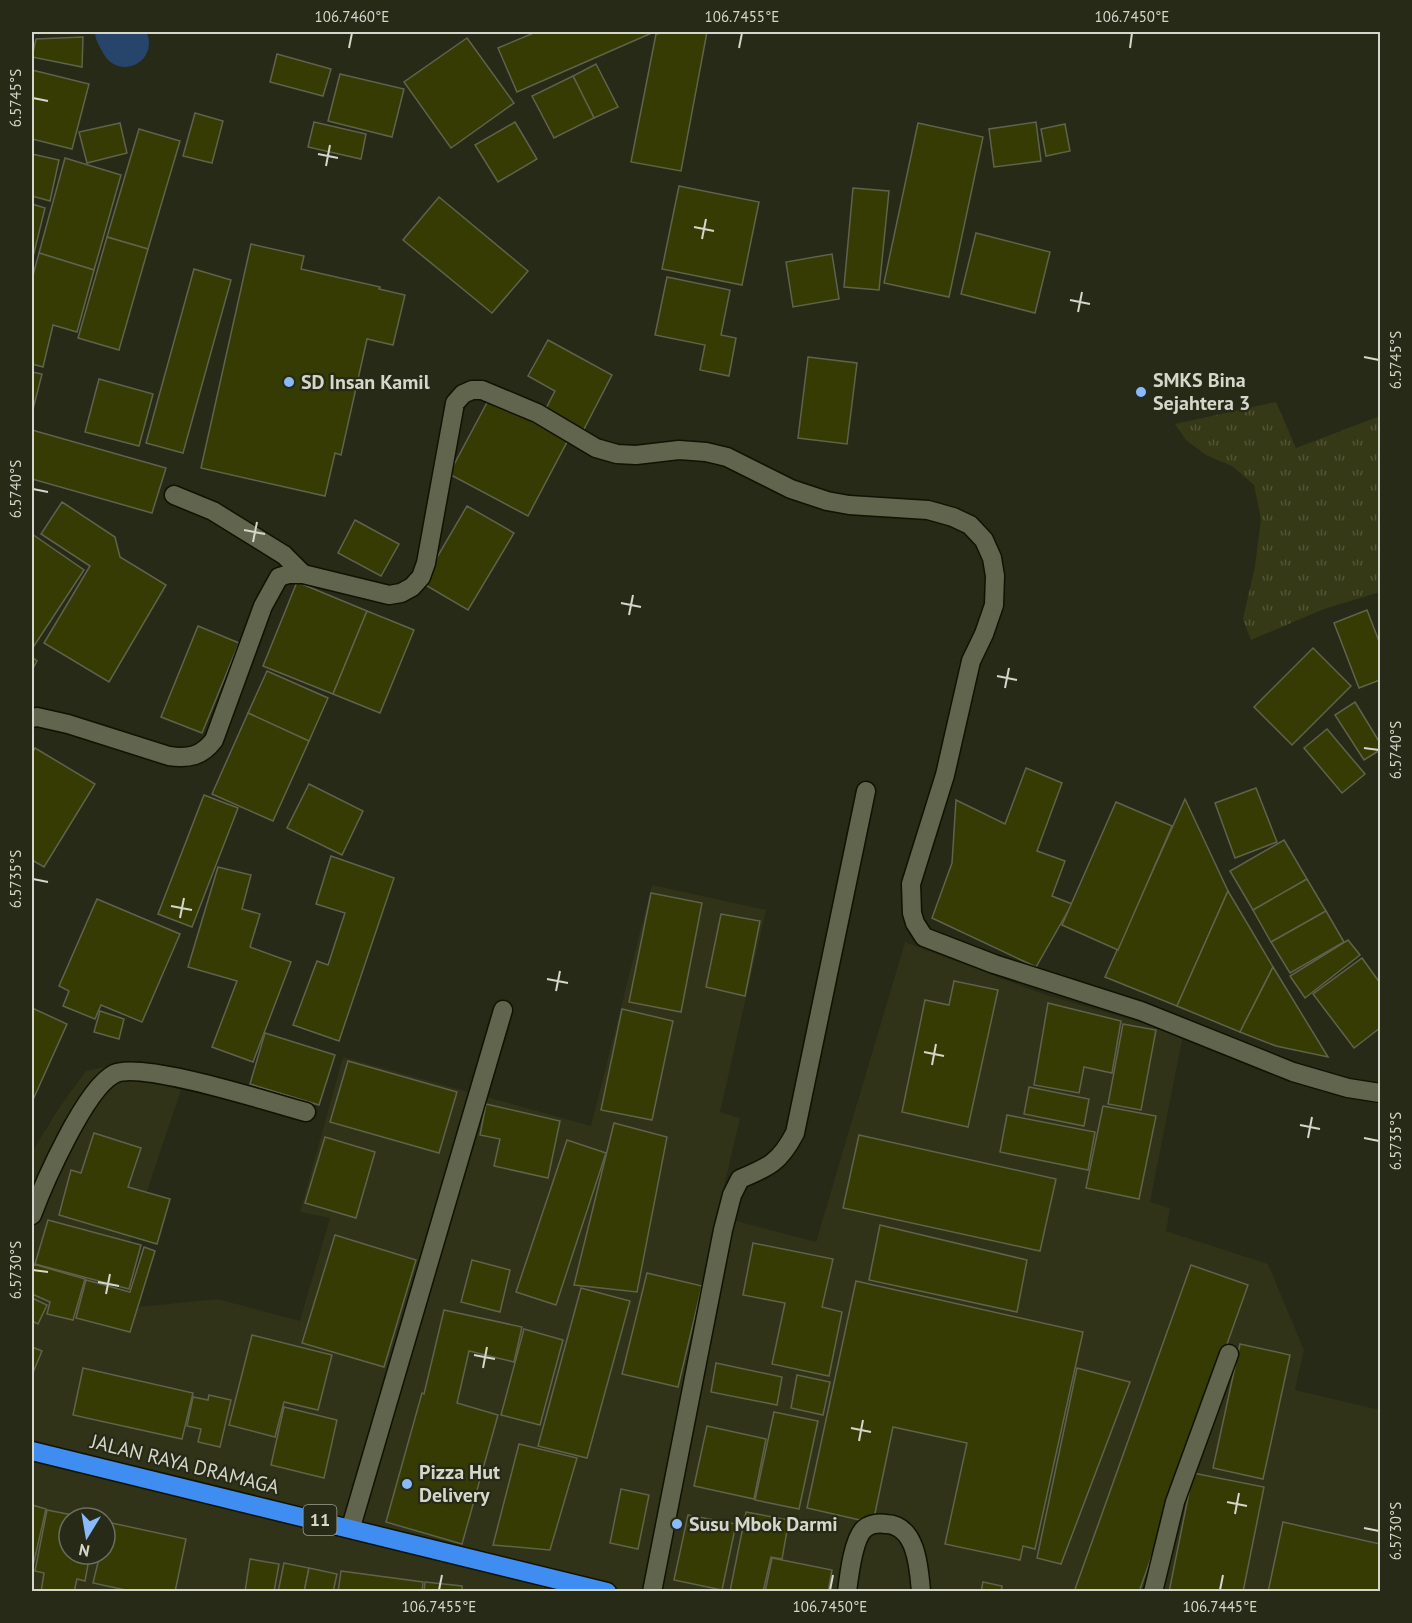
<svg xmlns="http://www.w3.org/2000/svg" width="1412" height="1623" viewBox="0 0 1412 1623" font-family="'PT Sans',sans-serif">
  <defs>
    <pattern id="grass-tufts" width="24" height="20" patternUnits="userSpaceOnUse" patternTransform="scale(1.5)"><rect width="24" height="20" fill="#353915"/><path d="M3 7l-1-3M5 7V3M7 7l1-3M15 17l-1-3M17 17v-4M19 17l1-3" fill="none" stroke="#515536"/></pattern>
  </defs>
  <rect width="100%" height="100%" fill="#272a16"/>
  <!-- built -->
  <path fill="#303317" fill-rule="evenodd" d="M652,885L766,910L720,1112L740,1118L717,1216L816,1242L905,942L1040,993L1183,1035L1150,1202L1170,1208L1166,1231L1268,1264L1304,1350L1295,1390L1380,1410V1591H32V1152L61,1105L86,1071L108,1066L181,1090L107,1310L218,1299L300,1321L330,1218L300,1212L343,1057L591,1126ZM69,1518H105V1554H69Z"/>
  <!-- grass -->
  <polygon fill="url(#grass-tufts)" points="1276,402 1296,448 1380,416 1380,592 1324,609 1251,640 1243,619 1255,566 1261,519 1254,485 1232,466 1206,455 1186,440 1175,424"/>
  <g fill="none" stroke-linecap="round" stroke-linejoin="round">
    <!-- canal -->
    <polyline stroke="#27446a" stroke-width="48" points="119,32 125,43"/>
  </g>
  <!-- building -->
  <g fill="#363b03" stroke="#5f634c" stroke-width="1.5">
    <polygon points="536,32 654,32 517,92 498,48"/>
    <polygon points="667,32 707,32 681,171 631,162 656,34"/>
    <polygon points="83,37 82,67 32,57 36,39"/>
    <polygon points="467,38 514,103 451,148 404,82"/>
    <polygon points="277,54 331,69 323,96 270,82"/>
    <polygon points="596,64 618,107 594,118 573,76"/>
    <polygon points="32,70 89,84 72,149 32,139"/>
    <polygon points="340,74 404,89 392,137 328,121"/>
    <polygon points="573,76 594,118 554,138 532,96"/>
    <polygon points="195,113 223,121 212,163 183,156"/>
    <polygon points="314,122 366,134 361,159 308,147"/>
    <polygon points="515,122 537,159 498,182 475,145"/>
    <polygon points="1036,122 1041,161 994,167 989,129"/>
    <polygon points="120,123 127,153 87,163 79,132"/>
    <polygon points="918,123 983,137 949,297 884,283"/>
    <polygon points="1065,124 1070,151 1046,156 1041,129"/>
    <polygon points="139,129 180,141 148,249 107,237"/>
    <polygon points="32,154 59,160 50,201 32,196"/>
    <polygon points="65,158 121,175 94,270 39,253"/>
    <polygon points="679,186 759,202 742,285 662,269"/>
    <polygon points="853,188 889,191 879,290 844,287"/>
    <polygon points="439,197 528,271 492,313 403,240"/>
    <polygon points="32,204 45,208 32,261"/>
    <polygon points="976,233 1050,252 1035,313 961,294"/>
    <polygon points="107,237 148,249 119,350 78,338"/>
    <polygon points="251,244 304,256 301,269 380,287 379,289 405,295 393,345 367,339 341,455 335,453 325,496 201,468"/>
    <polygon points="39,253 94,270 77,332 53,325 43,367 32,364 32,279"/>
    <polygon points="832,254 839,299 793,307 786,262"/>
    <polygon points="194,269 231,280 183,453 146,443"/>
    <polygon points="667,277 730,290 721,335 736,338 729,376 700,370 705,345 655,335"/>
    <polygon points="548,340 612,375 583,431 544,412 555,391 528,376"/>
    <polygon points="808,357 857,363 847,444 798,438"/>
    <polygon points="32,372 42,374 32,413"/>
    <polygon points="99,379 153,394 139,446 85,432"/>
    <polygon points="489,399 568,440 528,516 449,474"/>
    <polygon points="32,430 166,468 152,513 32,479"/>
    <polygon points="62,502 115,537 120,557 166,585 109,682 44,643 90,566 41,534"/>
    <polygon points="467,506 514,533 468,610 422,583"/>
    <polygon points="355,520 399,544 381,576 338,553"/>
    <polygon points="32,534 84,570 32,649"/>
    <polygon points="297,582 367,611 333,694 263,666"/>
    <polygon points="1367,610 1380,644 1380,680 1359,688 1334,623"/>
    <polygon points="367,611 414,630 380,713 333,694"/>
    <polygon points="198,626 239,643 202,733 161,717"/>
    <polygon points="1313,648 1351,686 1292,745 1254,707"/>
    <polygon points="32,657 37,661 32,670"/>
    <polygon points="267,671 328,698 309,741 248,713"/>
    <polygon points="1355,702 1380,743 1380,750 1364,760 1335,715"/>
    <polygon points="248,713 309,741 273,821 212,794"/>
    <polygon points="1327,729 1365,774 1342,793 1304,748"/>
    <polygon points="35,748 95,784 44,867 32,860 32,753"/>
    <polygon points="1026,768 1062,783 1037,851 1065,861 1052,896 1072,904 1036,967 932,918 952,863 956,800 1005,824"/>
    <polygon points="309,784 363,811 342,855 287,828"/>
    <polygon points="1256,788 1277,842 1235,858 1215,803"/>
    <polygon points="204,795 238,808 192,927 158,914"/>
    <polygon points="1185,799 1228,891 1177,1006 1105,977"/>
    <polygon points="1116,802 1172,826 1118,950 1062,925"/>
    <polygon points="1284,840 1307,879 1253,910 1230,871"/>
    <polygon points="331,856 394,878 339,1041 293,1025 317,961 328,965 345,913 316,904"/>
    <polygon points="218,867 251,875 242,909 260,914 250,947 291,962 253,1062 212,1047 237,981 188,967"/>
    <polygon points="1307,879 1326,911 1271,942 1253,910"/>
    <polygon points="1228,891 1273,967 1240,1032 1177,1006"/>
    <polygon points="651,893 702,903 681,1012 629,1002"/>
    <polygon points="97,899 180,934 142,1022 101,1005 95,1019 63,1006 69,991 59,986"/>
    <polygon points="1326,911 1344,942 1290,973 1271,942"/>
    <polygon points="721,914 760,921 745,996 706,987"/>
    <polygon points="1348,940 1360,955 1305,998 1290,976"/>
    <polygon points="1362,958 1380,983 1380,1028 1354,1048 1313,994"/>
    <polygon points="1273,967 1328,1057 1276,1046 1240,1032"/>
    <polygon points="954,981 998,990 968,1127 902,1112 925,1000 949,1005"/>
    <polygon points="1048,1003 1121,1021 1112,1073 1084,1067 1079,1093 1034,1085"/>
    <polygon points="32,1008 67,1024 32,1102"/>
    <polygon points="622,1009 673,1021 652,1120 601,1110"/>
    <polygon points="100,1011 124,1019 119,1039 94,1032"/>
    <polygon points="1123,1024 1156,1030 1141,1110 1108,1104"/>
    <polygon points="265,1033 335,1055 319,1105 250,1084"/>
    <polygon points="348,1061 457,1092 439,1153 330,1122"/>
    <polygon points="1029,1087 1089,1099 1084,1126 1024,1114"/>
    <polygon points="486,1104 560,1121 548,1178 494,1166 500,1139 480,1135"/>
    <polygon points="1103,1106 1156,1116 1139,1199 1086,1188"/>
    <polygon points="1007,1115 1095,1132 1088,1170 1000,1152"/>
    <polygon points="614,1123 667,1137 637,1292 574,1285"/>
    <polygon points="94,1133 141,1148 128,1187 170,1199 157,1244 59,1215 71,1170 81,1173"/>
    <polygon points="859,1135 1056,1179 1040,1251 843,1208"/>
    <polygon points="325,1137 375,1152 356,1218 305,1203"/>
    <polygon points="567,1140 606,1153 556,1305 516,1292"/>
    <polygon points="48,1220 141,1245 129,1289 35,1264"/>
    <polygon points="880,1225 1027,1260 1017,1312 869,1280"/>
    <polygon points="335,1235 416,1260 384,1367 302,1343"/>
    <polygon points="753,1243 833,1259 822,1307 842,1312 829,1376 772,1364 785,1303 743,1295"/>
    <polygon points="144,1247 155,1251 130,1332 76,1318 86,1280 130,1292"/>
    <polygon points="472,1260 510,1270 500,1312 461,1302"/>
    <polygon points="33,1264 85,1279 73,1320 47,1314 50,1302 32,1294"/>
    <polygon points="1191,1265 1248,1285 1139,1592 1074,1592"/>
    <polygon points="647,1273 702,1286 678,1387 622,1374"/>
    <polygon points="856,1281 1083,1332 1035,1549 1023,1546 1020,1560 945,1544 967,1443 893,1427 873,1523 807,1508"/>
    <polygon points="581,1288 630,1301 587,1458 538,1446"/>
    <polygon points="32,1298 47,1305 38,1324 32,1321"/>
    <polygon points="444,1310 522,1327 514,1362 469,1351 457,1403 498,1415 462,1544 386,1522 422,1393 424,1394"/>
    <polygon points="524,1329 563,1340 540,1425 501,1415"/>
    <polygon points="252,1335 332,1355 318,1410 284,1402 275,1437 229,1425"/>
    <polygon points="1240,1344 1290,1355 1263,1479 1213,1468"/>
    <polygon points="32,1347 42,1351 32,1375"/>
    <polygon points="716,1363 782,1377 777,1405 711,1392"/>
    <polygon points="83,1368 193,1393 182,1439 73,1415"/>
    <polygon points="1077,1368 1130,1382 1061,1564 1037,1558"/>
    <polygon points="797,1375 830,1382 823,1415 791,1408"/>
    <polygon points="209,1395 231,1400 220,1447 198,1442 201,1429 187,1426 193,1397 208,1400"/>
    <polygon points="284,1407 337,1420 324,1478 271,1465"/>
    <polygon points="774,1412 818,1421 799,1509 755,1500"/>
    <polygon points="707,1426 766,1439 754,1499 694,1486"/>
    <polygon points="519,1444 577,1458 550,1550 493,1545"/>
    <polygon points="1193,1473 1264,1487 1243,1592 1169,1592"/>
    <polygon points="621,1489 649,1495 638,1549 610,1543"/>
    <polygon points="32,1505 46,1509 33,1566 32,1565"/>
    <polygon points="47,1510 88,1518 69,1518 69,1554 90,1554 85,1581 77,1579 74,1592 41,1592 44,1573 35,1571"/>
    <polygon points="746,1512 789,1520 782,1559 771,1557 763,1592 730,1591"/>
    <polygon points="688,1515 736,1524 722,1590 674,1580"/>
    <polygon points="107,1522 186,1539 175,1592 135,1592 93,1583 100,1554 105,1554"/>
    <polygon points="1283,1522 1380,1544 1380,1592 1268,1592"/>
    <polygon points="772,1558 832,1570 828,1592 765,1592"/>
    <polygon points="250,1559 279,1564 274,1592 245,1592"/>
    <polygon points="284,1563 309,1568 304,1592 278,1592"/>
    <polygon points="309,1568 337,1574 333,1592 304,1592"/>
    <polygon points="341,1571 423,1582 422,1592 338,1592"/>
    <polygon points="425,1582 462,1586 462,1592 424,1592"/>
    <polygon points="983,1582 1002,1586 1001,1592 981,1592"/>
  </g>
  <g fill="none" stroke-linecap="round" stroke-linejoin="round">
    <!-- lane casing -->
    <g stroke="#101302" stroke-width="21">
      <path id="lane" d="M847,1592C849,1576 853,1540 864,1529C870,1524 879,1523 886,1524C917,1525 919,1569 921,1592"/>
    </g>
    <!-- street casing -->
    <g stroke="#101302" stroke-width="21">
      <g id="street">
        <polyline points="174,495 213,511 284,555 303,574"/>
        <path d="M32,718L37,717L68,724L169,756C189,759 202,756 214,740L263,606L279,577L289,574H303L389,595L401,593L412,587L421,577L426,563L455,403L463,394L472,390H482L537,413L596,448L617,454L636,455L679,450L706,452L727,457L791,489L827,501L849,505L928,510L953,517L970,525L984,540L992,558L995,576L994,605L984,634L971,661L945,775L911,884L912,913L915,923L924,937L994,964L1141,1011L1293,1072L1348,1088L1380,1093"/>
        <path d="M32,1215C44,1183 85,1089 114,1074C140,1060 272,1103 306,1112"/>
        <polyline points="351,1527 503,1010"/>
        <path d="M652,1592L723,1230L732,1195L740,1179C769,1167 780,1162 795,1133L866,791"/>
        <polyline points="1153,1592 1175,1502 1229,1354"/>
      </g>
    </g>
    <!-- highway casing -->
    <g stroke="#101302" stroke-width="21">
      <polyline id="highway" points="32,1451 607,1592"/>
    </g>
    <!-- lane -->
    <use href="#lane" stroke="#61654e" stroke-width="18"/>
    <!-- street -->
    <use href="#street" stroke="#61654e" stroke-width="18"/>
    <!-- highway -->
    <use href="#highway" stroke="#3f8df1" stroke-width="18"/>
  </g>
  <!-- ticks -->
  <path fill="none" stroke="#d4d7ca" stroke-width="2" d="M349,48L352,33M739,48L742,33M1130,48L1132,33M33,98L48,101M318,154L338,158M326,166L330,145M694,227L714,231M702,239L706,219M1070,300L1090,304M1078,312L1082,292M1364,357L1379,360M33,489L48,492M244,530L265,534M253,542L257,522M621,603L641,607M629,615L633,595M997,676L1017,680M1005,688L1009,668M1364,748L1379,750M33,879L48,882M171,906L192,910M180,918L184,898M547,979L568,983M556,991L560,971M924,1052L944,1056M932,1065L936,1044M1300,1125L1320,1129M1308,1138L1312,1117M1364,1138L1379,1141M33,1270L48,1272M98,1282L119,1286M106,1294L110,1274M474,1355L495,1359M483,1368L487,1347M851,1428L871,1432M859,1441L863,1420M1227,1502L1247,1506M1235,1514L1239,1493M1364,1528L1379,1531M439,1590L442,1575M830,1590L833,1575M1220,1590L1223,1575"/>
  <!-- markers -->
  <g fill="#89bafc" stroke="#272a16" stroke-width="2">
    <circle cx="289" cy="382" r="6"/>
    <circle cx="1141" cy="392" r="6"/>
    <circle cx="407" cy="1484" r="6"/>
    <circle cx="677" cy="1524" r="6"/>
  </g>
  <g text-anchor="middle" stroke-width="4.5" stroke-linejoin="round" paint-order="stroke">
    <!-- shield labels -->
    <rect fill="#272a16" stroke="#a0a394" stroke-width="1.5" x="303.5" y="1505" width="33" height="30" rx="4.5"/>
    <g font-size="18" font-weight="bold" fill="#d4d7ca">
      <text x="320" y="1526">11</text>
    </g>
    <!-- poi labels -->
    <g font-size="20" font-weight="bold" fill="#d4d7ca" stroke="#272a16" text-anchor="start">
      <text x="1153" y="387">SMKS Bina<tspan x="1153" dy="23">Sejahtera 3</tspan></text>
      <text x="301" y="389">SD Insan Kamil</text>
      <text x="419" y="1479">Pizza Hut<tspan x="419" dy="23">Delivery</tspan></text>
      <text x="689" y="1531">Susu Mbok Darmi</text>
    </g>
    <!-- street labels -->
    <g font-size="20" fill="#d4d7ca" stroke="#272a16">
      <text transform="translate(185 1464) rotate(14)" y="7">JALAN RAYA DRAMAGA</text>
    </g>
  </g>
  <!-- border -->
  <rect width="1412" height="1623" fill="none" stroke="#272a16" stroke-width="66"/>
  <!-- north arrow -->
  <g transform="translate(87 1536) rotate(191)"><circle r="28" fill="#272a16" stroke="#6c6f5e" stroke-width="1.5"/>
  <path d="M0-4.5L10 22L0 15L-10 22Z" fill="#89bafc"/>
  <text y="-9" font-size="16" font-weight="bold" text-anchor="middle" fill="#d4d7ca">N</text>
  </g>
  <rect x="33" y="33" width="1346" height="1557" fill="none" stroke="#d4d7ca" stroke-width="2"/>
  <g font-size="15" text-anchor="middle" fill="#d4d7ca">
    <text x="352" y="22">106.7460°E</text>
    <text x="742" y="22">106.7455°E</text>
    <text x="1132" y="22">106.7450°E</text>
    <text transform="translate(16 98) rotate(-90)" y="5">6.5745°S</text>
    <text transform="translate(1396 360) rotate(-90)" y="5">6.5745°S</text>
    <text transform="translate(16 489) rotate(-90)" y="5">6.5740°S</text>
    <text transform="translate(1396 750) rotate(-90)" y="5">6.5740°S</text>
    <text transform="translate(16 879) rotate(-90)" y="5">6.5735°S</text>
    <text transform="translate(1396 1141) rotate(-90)" y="5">6.5735°S</text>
    <text transform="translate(16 1270) rotate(-90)" y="5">6.5730°S</text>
    <text transform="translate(1396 1531) rotate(-90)" y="5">6.5730°S</text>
    <text x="439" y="1612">106.7455°E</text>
    <text x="830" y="1612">106.7450°E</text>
    <text x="1220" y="1612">106.7445°E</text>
  </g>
</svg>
